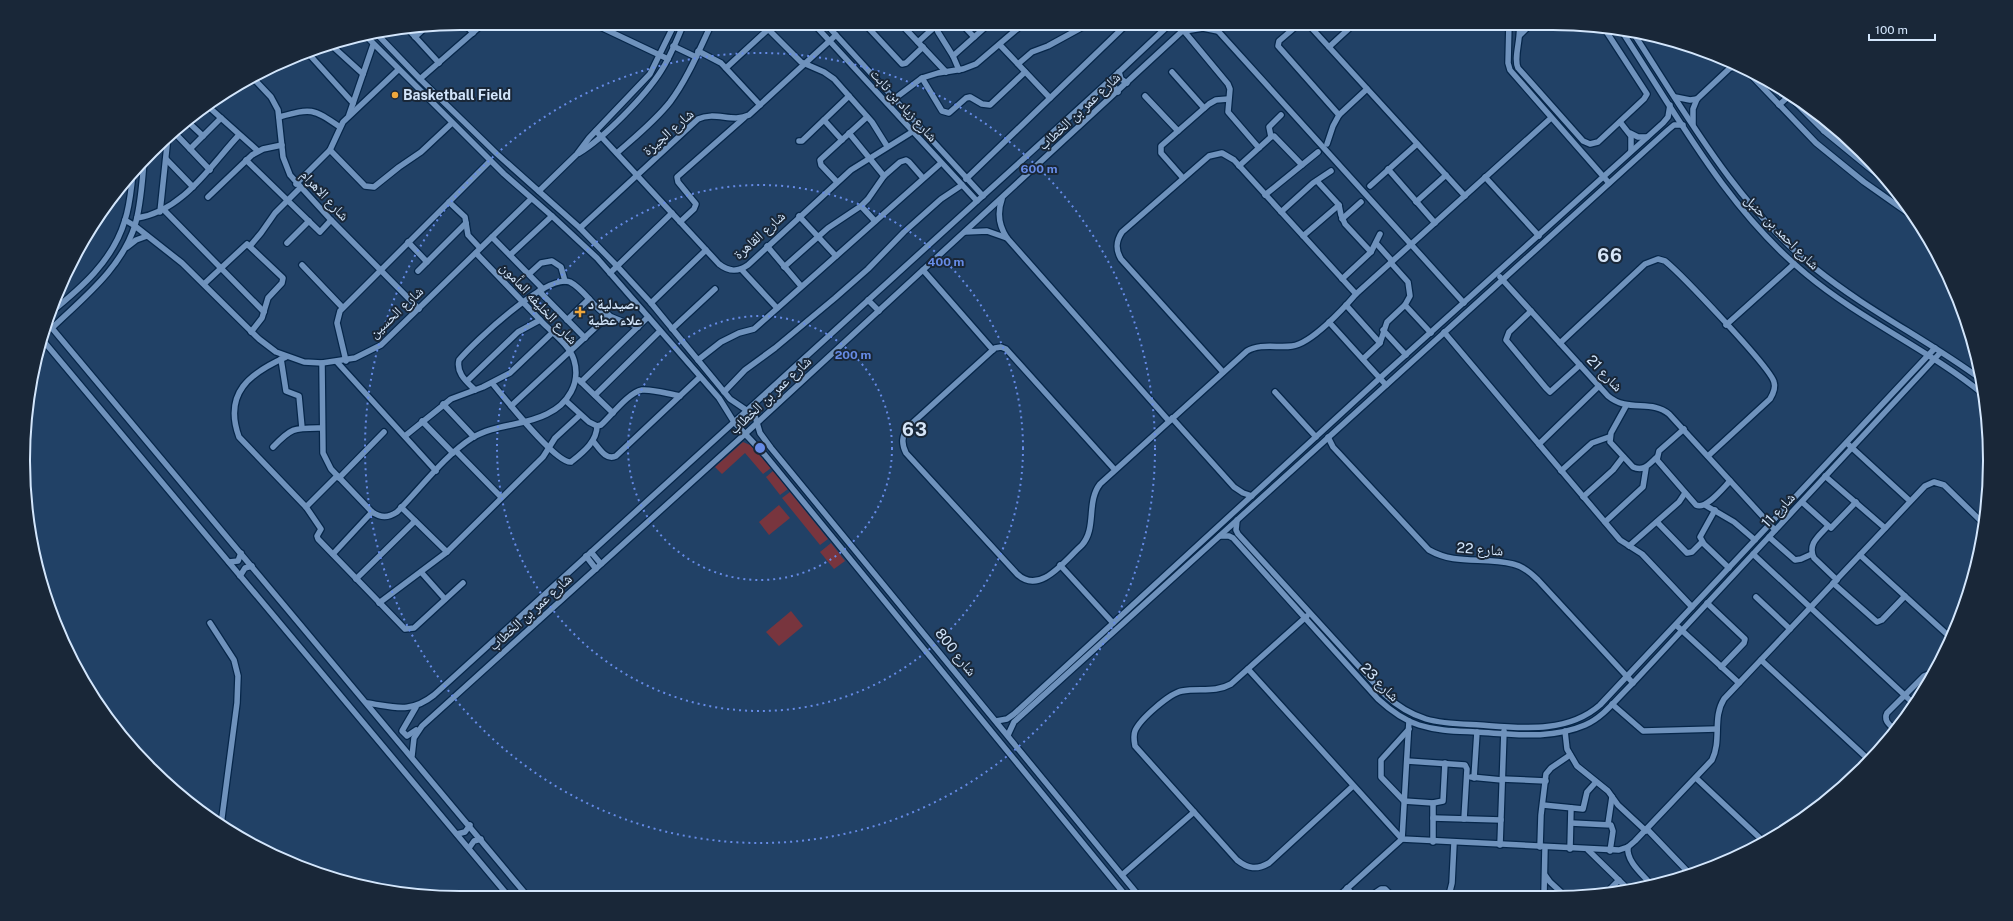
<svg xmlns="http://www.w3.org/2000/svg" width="2013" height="921" viewBox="0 0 2013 921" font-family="'Public Sans','Noto Naskh Arabic',sans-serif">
  <rect width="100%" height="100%" fill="#214166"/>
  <!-- green -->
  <g fill="#78353e">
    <polygon points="743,442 750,445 771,468 763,474 745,453 722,474 715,467"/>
    <polygon points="773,471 788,489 780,495 766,477"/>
    <polygon points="790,492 828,539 820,545 782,498"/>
    <polygon points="779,505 790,518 769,535 759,522"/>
    <polygon points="831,543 845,561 834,569 820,552"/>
    <polygon points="791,611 803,626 779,646 766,632"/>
  </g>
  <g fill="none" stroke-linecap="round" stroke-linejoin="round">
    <!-- minor casing -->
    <g stroke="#062649" stroke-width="8">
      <g id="minor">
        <polyline points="464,23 473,33"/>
        <polyline points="592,23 668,59"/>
        <polyline points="813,23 977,201"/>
        <polyline points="825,23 983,196"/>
        <polyline points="864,23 902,64 906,63 923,47"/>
        <polyline points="900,23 946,72"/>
        <polyline points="934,23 938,32 953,56 959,70"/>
        <polyline points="961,23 974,37"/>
        <polyline points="1011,23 1017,29"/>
        <polyline points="1216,23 1218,31 1464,303"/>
        <polyline points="1300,23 1279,41 1278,46 1339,115"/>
        <polyline points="1307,23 1465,196"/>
        <polyline points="1509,23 1508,63 1510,70 1609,183"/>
        <path d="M1519,23C1522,37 1513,57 1518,68L1583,141L1590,144L1598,142L1644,99L1647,94L1604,28"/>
        <polyline points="407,28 439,63"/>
        <polyline points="768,29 801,62 824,72 834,79 872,122 887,146"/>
        <path d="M1621,30C1677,115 1726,208 1806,274C1861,320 1928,349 1983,394"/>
        <polyline points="1218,31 1203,28 1184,31 1228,84 1230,89 1228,112 1259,148"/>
        <path d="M1632,31C1686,114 1737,206 1816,269C1868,311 1928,340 1982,380"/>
        <polyline points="375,32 420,79 497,154 580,228 617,266 651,303 730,399 755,416 760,433 771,448 1139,896"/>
        <polyline points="364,34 504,174 552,216 597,258 719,398 734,422 765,455 1126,896"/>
        <polyline points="1520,35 1532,23"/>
        <polyline points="415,37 427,26"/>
        <polyline points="918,42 939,23"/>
        <polyline points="330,44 363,74"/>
        <polyline points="1000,45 1050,98"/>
        <polyline points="673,46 696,57"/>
        <polyline points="1329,47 1355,23"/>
        <polyline points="698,51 721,63 760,105"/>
        <polyline points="307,52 353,103"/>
        <polyline points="953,56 990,23"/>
        <polyline points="1018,64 1032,52 1048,46 1090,23"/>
        <polyline points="726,68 775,23"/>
        <polyline points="1730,68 1738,66"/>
        <polyline points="1747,71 1816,143 1864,182 1918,220"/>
        <polyline points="1119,72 1121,79 1127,83"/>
        <polyline points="1172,72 1204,108"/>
        <polyline points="252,77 271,97 278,110 283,157 290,175 331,220 419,309"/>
        <polyline points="922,78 942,111 949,113 966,98 970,97 982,104 990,105 1025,72"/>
        <polyline points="420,79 484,23"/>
        <polyline points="1109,82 1114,86 1118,92"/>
        <polyline points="1783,90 1824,131 1890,185"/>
        <polyline points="1145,96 1178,131"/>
        <polyline points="1675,97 1690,100 1697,99"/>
        <polyline points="894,99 922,78 938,73 963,69 976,64 1024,23"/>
        <polyline points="211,104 211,109 258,151"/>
        <polyline points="1779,105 1789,96"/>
        <polyline points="349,115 373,45"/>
        <path d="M279,117C312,108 312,108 340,127"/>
        <polyline points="824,120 842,140"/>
        <polyline points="187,121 203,136"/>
        <polyline points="1620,122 1631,136 1631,151"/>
        <polyline points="1693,124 1693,109 1697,99 1730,68 1732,63"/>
        <polyline points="173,131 210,170"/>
        <path d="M596,131L719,264C729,272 738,272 748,265L851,170L920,127"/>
        <polyline points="1824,131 1828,124"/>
        <polyline points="849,133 884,176"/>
        <polyline points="1630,133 1638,137 1647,137"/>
        <polyline points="1271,137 1269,127 1281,115"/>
        <polyline points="799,141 802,141 849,96"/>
        <polyline points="1327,144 1333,126 1339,115 1367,89"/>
        <polyline points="190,149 221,118"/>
        <polyline points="330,150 365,186 374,187 399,167 421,152 452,123"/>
        <path d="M579,153C603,139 646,95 661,71C671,56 677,39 684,23"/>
        <path d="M617,153C635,137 655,121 670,102C688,78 699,50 712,23"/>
        <polyline points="166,159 193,187"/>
        <polyline points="246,160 320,232 331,220"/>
        <polyline points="1239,166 1271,137 1274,136 1302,165"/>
        <polyline points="1388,169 1435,223"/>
        <polyline points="1485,177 1539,236"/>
        <polyline points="1183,178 1161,153 1161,146 1209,104 1216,100 1228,99"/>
        <polyline points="966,179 1128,23"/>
        <polyline points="1317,181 1339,205 1341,215 1345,224 1371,252"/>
        <polyline points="837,182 821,165 820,160 867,117"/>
        <polyline points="296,184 330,150 343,122 398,70"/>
        <polyline points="1370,186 1417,144"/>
        <polyline points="539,191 577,154 589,138 650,74 675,23"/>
        <polyline points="1265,195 1318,152"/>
        <polyline points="208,197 252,155 263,149 282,145"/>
        <path d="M1002,199C997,213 999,226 1007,238L1169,421"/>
        <polyline points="449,202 465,217 468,235 480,248"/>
        <polyline points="1416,202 1446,175"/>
        <polyline points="861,206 875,221"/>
        <polyline points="163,209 264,312"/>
        <polyline points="160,212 168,136"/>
        <polyline points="1281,212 1313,183 1331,171"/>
        <polyline points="799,216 836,256"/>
        <path d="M137,218C183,211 210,166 239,135"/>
        <polyline points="1342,219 1361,202"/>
        <polyline points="125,220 135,226 182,263 259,339 276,352 304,362 322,363 355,358 381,345 531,199"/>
        <polyline points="680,222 694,209 696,204 678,182 677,177 744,118"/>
        <path d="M580,228L698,119C715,111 733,123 749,115L836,35"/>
        <polyline points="965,232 987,231 1007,238"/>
        <polyline points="1303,236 1339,205"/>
        <polyline points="492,237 543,289"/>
        <polyline points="408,242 427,262"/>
        <polyline points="287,243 309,221"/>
        <polyline points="1376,243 1392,261"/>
        <polyline points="250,246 261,233 275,213 300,188"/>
        <polyline points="767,246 801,286"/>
        <polyline points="127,247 136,240 147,236"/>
        <polyline points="510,255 552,216"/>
        <polyline points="302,265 342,307"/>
        <polyline points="784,267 828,228 861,206 868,199 884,176 900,162 906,160 909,162 923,178"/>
        <polyline points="741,269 777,308"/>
        <polyline points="923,270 993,350"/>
        <polyline points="418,271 466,223"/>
        <polyline points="610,273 672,213"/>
        <polyline points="529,274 541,263 552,261 561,267 565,281"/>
        <path d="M1500,277L1608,396C1628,413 1651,399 1669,414L1775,530"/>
        <polyline points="1342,279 1371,252 1380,234"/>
        <polyline points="204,284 247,244 283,278 282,283 268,298 262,318 251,332"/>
        <polyline points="539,291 585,338"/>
        <polyline points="868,300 879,311"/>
        <polyline points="651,303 706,250"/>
        <polyline points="1346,305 1380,343"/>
        <polyline points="1405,305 1431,333"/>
        <polyline points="1531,311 1509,332 1506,340 1546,388 1550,392 1580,365"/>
        <path d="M49,314C81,288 113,261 125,220C130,205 131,189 133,174"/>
        <polyline points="567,320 589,299"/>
        <polyline points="46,321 529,898"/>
        <polyline points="1329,322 1386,385"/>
        <polyline points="1726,325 1794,264"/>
        <path d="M52,328C83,298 122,268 135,225C141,205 142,182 144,162"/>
        <polyline points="672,329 715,289"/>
        <polyline points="1383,330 1406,355"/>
        <polyline points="1444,332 1620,540 1642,554 1692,607"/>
        <polyline points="41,338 510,898"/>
        <path d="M1560,343L1645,264L1658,259L1665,261C1681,274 1770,367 1774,382C1776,388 1773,394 1770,399L1708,456"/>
        <path d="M286,357C250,373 223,393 239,437L306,507L321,529L317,536L318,539L405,629L414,628L463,583"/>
        <polyline points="281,359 286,391 299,396 302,428"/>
        <polyline points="1363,359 1380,343 1387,322 1405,305 1410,296 1408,282 1391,263"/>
        <polyline points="698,360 721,342 739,333 754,329 941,163"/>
        <polyline points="346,361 337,323 340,311 490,161"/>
        <polyline points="337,362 436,471"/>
        <path d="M322,363L323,453L331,469L372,512C381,518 388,518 397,512C420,489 445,455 472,438C495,424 524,426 547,414C568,404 581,383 574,360C570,346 553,333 543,323C521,300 498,276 476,253"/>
        <path d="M1223,372L1121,259C1115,249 1116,241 1122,232L1209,156L1222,153L1234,160L1356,294"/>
        <polyline points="579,380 613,413"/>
        <polyline points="467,381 518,332 540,320"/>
        <polyline points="581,382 648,317"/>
        <path d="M492,383C504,397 556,464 571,462C582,453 597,442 597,426"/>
        <path d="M475,390C466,381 456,373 459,360C474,342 547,273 570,282C582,288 591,303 601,311C611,319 627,322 638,327"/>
        <polyline points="724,392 745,370 775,348 835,298 868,269 904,232 941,199 962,185"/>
        <polyline points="1275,392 1316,437"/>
        <polyline points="595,395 660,331"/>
        <path d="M566,401L589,422L597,426L601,425C611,416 629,392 642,390C654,389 668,394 680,396"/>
        <polyline points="443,404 474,437"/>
        <polyline points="511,406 609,315"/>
        <path d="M1626,406L1611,433L1610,442L1633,467C1644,472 1649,464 1657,457"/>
        <polyline points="1172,418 1234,487 1243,493 1252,496"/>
        <polyline points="422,421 453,453"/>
        <path d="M1684,429L1659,451L1657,460L1696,505C1706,510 1723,488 1730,481"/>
        <polyline points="405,436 451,399 483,387 510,373 552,333"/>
        <path d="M1328,437L1333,447L1429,550C1457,566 1483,556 1513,564C1523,566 1531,573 1538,580L1633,683"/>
        <path d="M593,441C599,448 606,461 616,456L700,377"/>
        <polyline points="1539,444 1599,386"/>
        <polyline points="1849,445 1910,501"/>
        <path d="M273,447C292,427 294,428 322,428"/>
        <polyline points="456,451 501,497"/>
        <path d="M1115,470L1006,349L1001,347L995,348L908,427C902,436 901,443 906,453L1017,574C1040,596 1065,560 1082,545C1097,528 1086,502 1100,484L1247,351C1260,343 1278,348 1292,346C1311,344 1344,308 1356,294L1551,118"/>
        <polyline points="1561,471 1592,443 1609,437"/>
        <polyline points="1825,476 1885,528"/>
        <polyline points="339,478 384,432"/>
        <polyline points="1583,497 1613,470 1623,457"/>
        <polyline points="1802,502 1831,528 1856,502"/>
        <polyline points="1705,505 1734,522 1755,540"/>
        <polyline points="306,507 337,476"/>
        <polyline points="401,507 447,552"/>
        <polyline points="1715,510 1700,537 1704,544 1729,568"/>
        <path d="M1237,520L1236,530L1238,534L1384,694C1396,705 1410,714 1426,719C1443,724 1462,724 1480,725C1521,728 1567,734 1600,705L1935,348"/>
        <polyline points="1605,522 1643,487 1646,468"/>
        <polyline points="1657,522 1687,553 1692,552 1702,542"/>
        <path d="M1828,526C1819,536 1807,544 1814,558L1837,580"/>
        <path d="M1220,536H1229L1233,538L1378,699C1390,710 1403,720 1419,725C1438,731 1457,731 1476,732C1513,734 1550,740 1585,725C1604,717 1618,697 1633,683L1940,353"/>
        <polyline points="1769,537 1795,560 1801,559 1812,554"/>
        <polyline points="1629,546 1679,502 1685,493"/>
        <polyline points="591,552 601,564"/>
        <polyline points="333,554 372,512"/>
        <polyline points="1753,554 1913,703"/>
        <polyline points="1860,555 1951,638"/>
        <polyline points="586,556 596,569"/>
        <polyline points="229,562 238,561 241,553"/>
        <polyline points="1060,565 1113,623"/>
        <polyline points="421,572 445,599"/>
        <polyline points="240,576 245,568 252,566"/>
        <polyline points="356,579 415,521"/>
        <polyline points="1833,583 1877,622 1882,620 1905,596"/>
        <polyline points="1756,597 1790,629"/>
        <polyline points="379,603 447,552 543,457 555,438 580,415"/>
        <polyline points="1707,603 1745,639 1744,643 1721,667"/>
        <path d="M1307,616L1231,684C1215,693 1200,688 1182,691C1170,693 1140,719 1135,731C1133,736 1134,740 1135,746L1237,860C1248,869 1257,870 1269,863L1353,786"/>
        <polyline points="210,623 234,660 238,676 237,703 221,825"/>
        <polyline points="1676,625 1739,683"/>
        <polyline points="1761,660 1868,759"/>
        <path d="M1248,669L1402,839L1619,850L1628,847L1635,841L1712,760C1722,740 1712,718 1724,699L1925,486L1934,482L1944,485L1984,524"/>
        <path d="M367,703C395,707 410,714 434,695L1119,72L1171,23"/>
        <polyline points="1612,704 1643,731 1717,729"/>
        <polyline points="416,707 402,731 407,736 416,730"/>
        <polyline points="996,721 1007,719 1014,714 1380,378 1663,123 1668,117 1670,105"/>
        <polyline points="1409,729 1381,760 1381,777 1404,801 1433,803 1443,801 1445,763"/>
        <polyline points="1565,731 1567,749 1577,766 1608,791 1618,805 1646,831"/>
        <path d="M1896,731C1890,725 1883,721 1887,713L1924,676L1931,673"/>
        <polyline points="1008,735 1014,722 1668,130 1674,125 1683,125"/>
        <polyline points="412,756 414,738 422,726 745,434 1191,23"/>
        <polyline points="1407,761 1465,765 1467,769 1464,819"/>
        <polyline points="1471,777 1502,780"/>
        <polyline points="1474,778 1477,732"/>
        <polyline points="1696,778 1762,840"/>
        <polyline points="1502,779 1546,781"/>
        <polyline points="1543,805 1583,809 1587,792 1596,782"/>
        <polyline points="1433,818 1501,820"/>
        <polyline points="1571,823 1611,825 1613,831 1610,851"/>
        <polyline points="1608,824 1612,797"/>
        <polyline points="1647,829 1689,873"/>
        <polyline points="457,834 465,832 470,825"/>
        <polyline points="1433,842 1433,803"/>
        <polyline points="1500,845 1504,731"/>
        <polyline points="1540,847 1541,815 1546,774 1551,768 1570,755"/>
        <path d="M1628,847C1626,861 1642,874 1650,883"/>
        <polyline points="469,848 474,841 481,839"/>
        <polyline points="1570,849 1571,808"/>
        <polyline points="1588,850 1628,889"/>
        <polyline points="1122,875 1194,812"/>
        <polyline points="1545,875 1550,882 1563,894"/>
        <polyline points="1347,888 1353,895"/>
        <polyline points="1544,894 1545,847"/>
        <polyline points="1605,894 1619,880"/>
        <polyline points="1340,895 1402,839 1409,721"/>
        <polyline points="1372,895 1381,889 1385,889 1391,895"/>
        <polyline points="1449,895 1452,883 1454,843"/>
      </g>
    </g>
    <!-- minor -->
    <use href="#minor" stroke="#6f92bc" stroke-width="5.5"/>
  </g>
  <!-- distance rings -->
  <g fill="none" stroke="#668be6" stroke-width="2" stroke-dasharray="2 4">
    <circle cx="760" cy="448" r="132"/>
    <circle cx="760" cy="448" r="263"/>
    <circle cx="760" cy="448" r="395"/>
  </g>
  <!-- markers -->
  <g fill="#eea73c" stroke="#192738" stroke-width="1.5">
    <circle cx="395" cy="95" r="4"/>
    <path d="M578 306h4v4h4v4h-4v4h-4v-4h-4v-4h4z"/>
  </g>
  <g text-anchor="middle" stroke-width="4" stroke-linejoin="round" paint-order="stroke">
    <!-- poi labels -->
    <g font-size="14" font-weight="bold" fill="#d3e6fc" stroke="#192738" text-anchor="start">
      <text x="403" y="100">Basketball Field</text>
      <text x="588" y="309">صيدلية د.<tspan x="588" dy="16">علاء عطية</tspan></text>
    </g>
    <!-- street labels -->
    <g font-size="14" fill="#d3e6fc" stroke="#192738">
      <text transform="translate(904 105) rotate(48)" y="5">شارع زياد بن ثابت</text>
      <text transform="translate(1079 111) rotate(-43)" y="5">شارع عمر بن الخطاب</text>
      <text transform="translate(668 132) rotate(-41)" y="5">شارع الجيزة</text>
      <text transform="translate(325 195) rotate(47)" y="5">شارع الاهرام</text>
      <text transform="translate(1782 232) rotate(45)" y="5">شارع احمد بن حنبل</text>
      <text transform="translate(759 235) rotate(-42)" y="5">شارع القاهرة</text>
      <text transform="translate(539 303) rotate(47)" y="5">شارع الخليفه المأمون</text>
      <text transform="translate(396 312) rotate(-43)" y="5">شارع الحسين</text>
      <text transform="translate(1605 373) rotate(46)" y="5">شارع 21</text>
      <text transform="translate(770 395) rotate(-43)" y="5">شارع عمر بن الخطاب</text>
      <text transform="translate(1778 510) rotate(-47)" y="5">شارع 11</text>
      <text transform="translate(1480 549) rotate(4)" y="5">شارع 22</text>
      <text transform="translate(530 612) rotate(-42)" y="5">شارع عمر بن الخطاب</text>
      <text transform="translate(956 652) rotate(51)" y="5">شارع 800</text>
      <text transform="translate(1380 682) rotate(45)" y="5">شارع 23</text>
    </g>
    <!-- district labels -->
    <g font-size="18" font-weight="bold" letter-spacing="1" fill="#d6e5f7" stroke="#192738">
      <text x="1610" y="262">66</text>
      <text x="915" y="436">63</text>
    </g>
  </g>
  <!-- crop -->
  <path d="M0 0H2013V921H0ZM460 30H1553A430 430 0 0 1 1983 460V461A430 430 0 0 1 1553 891H460A430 430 0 0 1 30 461V460A430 430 0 0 1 460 30Z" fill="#192738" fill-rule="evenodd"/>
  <path fill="none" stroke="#d3e6fc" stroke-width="2" d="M460 30H1553A430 430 0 0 1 1983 460V461A430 430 0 0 1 1553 891H460A430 430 0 0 1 30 461V460A430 430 0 0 1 460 30Z"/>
  <circle cx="760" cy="448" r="6" fill="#668be6" stroke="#192738" stroke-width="2"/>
  <g font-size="12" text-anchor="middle" font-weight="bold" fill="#668be6" stroke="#192738" stroke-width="4" stroke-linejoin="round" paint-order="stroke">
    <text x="1039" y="173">600 m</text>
    <text x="946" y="266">400 m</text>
    <text x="853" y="359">200 m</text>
  </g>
  <!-- scale -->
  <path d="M1869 34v6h66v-6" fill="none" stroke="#d3e6fc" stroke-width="2"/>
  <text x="1875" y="34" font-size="12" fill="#d3e6fc" stroke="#192738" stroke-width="3" paint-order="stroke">100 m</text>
</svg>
